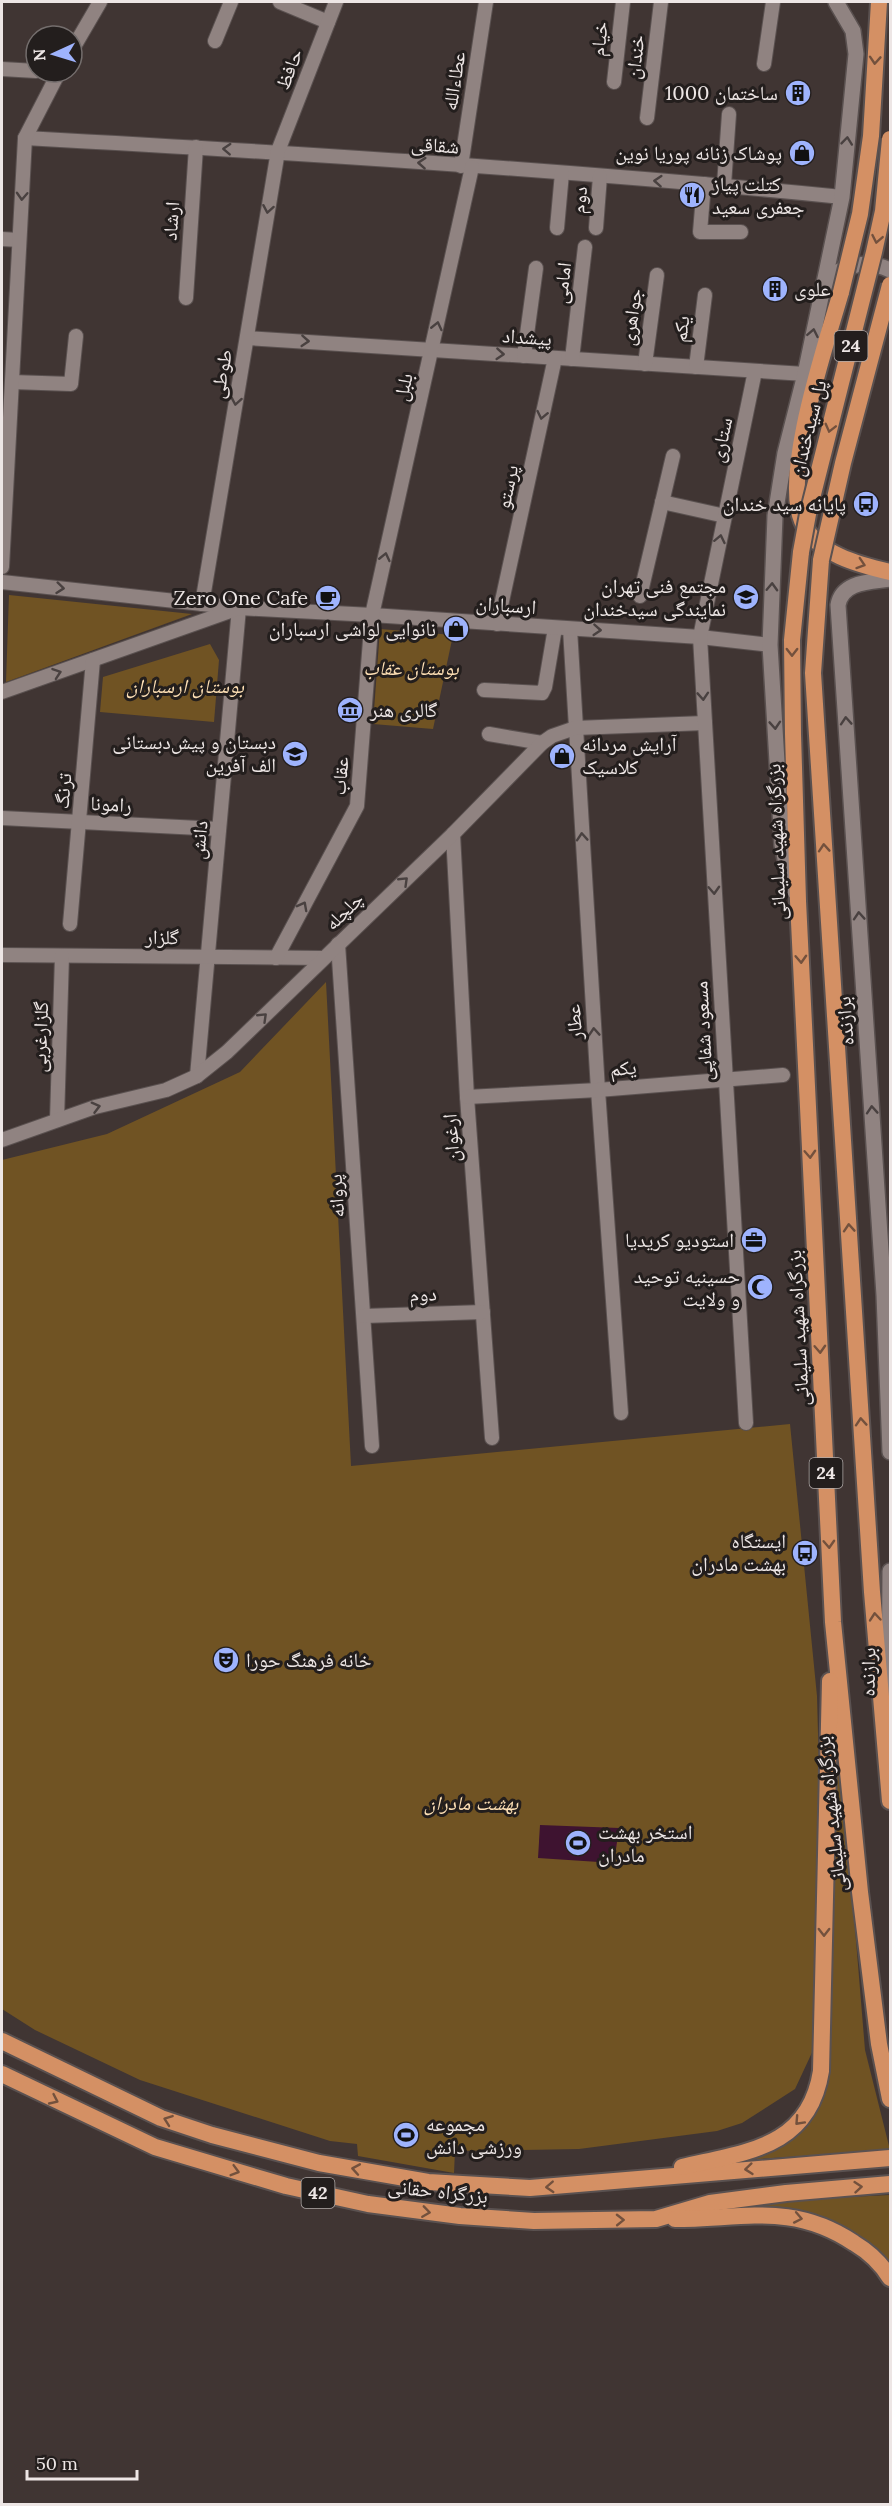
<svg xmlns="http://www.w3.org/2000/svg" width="892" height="2506" viewBox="0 0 892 2506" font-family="Lora,'Noto Naskh Arabic',serif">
  <rect width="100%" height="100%" fill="#403533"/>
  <!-- green -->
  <g fill="#705323">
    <polygon points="9,595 192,614 6,682"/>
    <polygon points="380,629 453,635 433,729 373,724"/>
    <polygon points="210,644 219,660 214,722 100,712 103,677"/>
    <polygon points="326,982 351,1466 790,1424 817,1696 820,1808 816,2044 795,2089 742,2123 717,2131 579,2149 455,2151 454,2173 358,2156 357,2144 330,2141 140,2080 35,2030 2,2009 2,1160 107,1134 240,1072"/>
    <path d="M832,1700L854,1916L865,2050L890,2150L730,2161C772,2147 795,2146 819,2105Z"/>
    <polygon points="890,2195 890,2270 850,2234 735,2213 733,2207 789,2200"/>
  </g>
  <!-- water -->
  <polygon fill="#3e1330" points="540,1825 619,1828 614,1863 538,1858"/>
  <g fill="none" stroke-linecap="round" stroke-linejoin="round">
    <!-- minor casing -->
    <g stroke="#5a5150" stroke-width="16">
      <g id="minor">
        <polyline points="280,2 328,22"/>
        <polyline points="215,41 231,2"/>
        <polyline points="72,50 100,2"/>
        <polyline points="764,64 773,2"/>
        <polyline points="2,69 36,71"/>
        <polyline points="614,82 623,2"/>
        <polyline points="647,118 661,2"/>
        <path d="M25,138C298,153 570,170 842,197"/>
        <polyline points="461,166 486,2"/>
        <polyline points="704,184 700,232 741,232"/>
        <polyline points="724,185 729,114"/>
        <polyline points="557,228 562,173"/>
        <polyline points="596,228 600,176"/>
        <polyline points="2,239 19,240"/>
        <polyline points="186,298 196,147"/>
        <polyline points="247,338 805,374"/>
        <polyline points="524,356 536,268"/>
        <polyline points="572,359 585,247"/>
        <polyline points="645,364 657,275"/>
        <polyline points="696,367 705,295"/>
        <polyline points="12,382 71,384 76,336"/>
        <polyline points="662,502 725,516"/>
        <polyline points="2,567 25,138 59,72"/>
        <polyline points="2,582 239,608 197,1076"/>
        <polyline points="640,596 673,456"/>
        <polyline points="202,604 278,151 336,2"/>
        <polyline points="497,624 555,358"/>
        <polyline points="570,629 598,1090 621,1413"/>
        <polyline points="484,690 542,693 545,687 555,628"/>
        <polyline points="2,692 239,608 372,615 700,637 770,645"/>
        <polyline points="489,734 542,743"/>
        <polyline points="2,818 219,829"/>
        <polyline points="453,834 467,1097 492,1438"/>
        <polyline points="70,924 93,660"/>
        <polyline points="338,944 372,1446"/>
        <polyline points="2,955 323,958"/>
        <polyline points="276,958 357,806 372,615 472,167"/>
        <polyline points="467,1097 598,1090 783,1075"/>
        <polyline points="57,1120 62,956"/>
        <polyline points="2,1140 95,1107 166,1090 197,1076 227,1052 453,834 542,743 552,736 575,728 705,723"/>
        <polyline points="364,1316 483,1312"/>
        <polyline points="746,1423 700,637 755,371"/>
      </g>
    </g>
    <!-- secondary casing -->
    <g stroke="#5a5150" stroke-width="18">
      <g id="secondary">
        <path d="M823,288C837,264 866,259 890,270"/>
        <path d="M890,579C871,582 842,581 838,605L884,1295L890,1452"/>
        <polyline points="795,892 787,868 782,845 770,645 775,516 785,453 805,374 842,197 856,54 853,31 836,2"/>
        <polyline points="889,1711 890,1571"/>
      </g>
    </g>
    <!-- trunk casing -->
    <g stroke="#5a5150" stroke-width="20">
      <g id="trunk">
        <path d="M841,292C826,345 782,473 802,521C815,554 860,565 890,572"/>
        <polyline points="801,552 792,640 793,734 798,901 833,1622 860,1892 879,2044 890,2099"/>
        <polyline points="821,560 813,673 872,1592 890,1801"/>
        <polyline points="2,2041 161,2118 212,2135 319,2163 428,2182 530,2188 890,2158"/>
        <polyline points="2,2074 155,2147 286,2186 368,2204 460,2216 534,2221 656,2219 710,2203 786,2193 890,2184"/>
        <path d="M682,2167C746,2152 809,2148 821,2071L830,1681"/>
        <path d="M675,2219C743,2219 793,2202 854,2243C869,2252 881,2263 890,2278"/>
      </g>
    </g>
    <!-- minor -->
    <use href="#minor" stroke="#908381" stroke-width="14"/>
    <!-- secondary -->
    <use href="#secondary" stroke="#908381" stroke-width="15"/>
    <!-- trunk -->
    <use href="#trunk" stroke="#d49064" stroke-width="16"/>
    <!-- trunk-bridge casing -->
    <g stroke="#5a5150" stroke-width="20" stroke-linecap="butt">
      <g id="trunk-bridge">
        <polyline points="841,292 860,214 871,136 879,2"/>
        <polyline points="801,552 808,514 874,252 883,211 890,139"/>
        <polyline points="821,560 843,463 890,285"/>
      </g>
    </g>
    <!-- trunk-bridge -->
    <use href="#trunk-bridge" stroke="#d49064" stroke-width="16"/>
  </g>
  <!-- one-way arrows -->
  <defs><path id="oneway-chevron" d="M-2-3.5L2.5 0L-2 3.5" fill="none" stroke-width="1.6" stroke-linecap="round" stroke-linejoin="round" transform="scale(1.5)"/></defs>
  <g stroke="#73513d">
    <use href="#oneway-chevron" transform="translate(875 60) rotate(94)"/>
    <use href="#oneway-chevron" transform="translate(877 239) rotate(101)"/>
    <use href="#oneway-chevron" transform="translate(830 428) rotate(104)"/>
    <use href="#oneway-chevron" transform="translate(861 564) rotate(18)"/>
    <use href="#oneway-chevron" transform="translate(792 652) rotate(90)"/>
    <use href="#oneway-chevron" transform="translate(824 848) rotate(-94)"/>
    <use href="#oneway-chevron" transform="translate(801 959) rotate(87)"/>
    <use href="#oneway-chevron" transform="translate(810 1154) rotate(87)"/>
    <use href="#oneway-chevron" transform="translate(849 1228) rotate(-94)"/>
    <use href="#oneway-chevron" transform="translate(820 1349) rotate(87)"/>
    <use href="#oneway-chevron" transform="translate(861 1422) rotate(-94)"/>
    <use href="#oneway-chevron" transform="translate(829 1544) rotate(87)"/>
    <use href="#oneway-chevron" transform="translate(875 1617) rotate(-95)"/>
    <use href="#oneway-chevron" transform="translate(824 1932) rotate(90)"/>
    <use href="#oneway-chevron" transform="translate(54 2100) rotate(25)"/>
    <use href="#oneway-chevron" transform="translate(168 2120) rotate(-160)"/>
    <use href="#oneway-chevron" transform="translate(799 2121) rotate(133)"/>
    <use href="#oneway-chevron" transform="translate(356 2169) rotate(-170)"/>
    <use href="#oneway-chevron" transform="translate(749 2169) rotate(174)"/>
    <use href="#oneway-chevron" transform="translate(235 2171) rotate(16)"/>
    <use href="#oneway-chevron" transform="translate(550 2187) rotate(177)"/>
    <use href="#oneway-chevron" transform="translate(858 2187) rotate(-5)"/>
    <use href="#oneway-chevron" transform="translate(426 2212) rotate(8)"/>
    <use href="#oneway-chevron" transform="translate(798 2218) rotate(11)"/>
    <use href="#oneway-chevron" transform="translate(620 2220) rotate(-1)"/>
  </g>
  <g stroke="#494140">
    <use href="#oneway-chevron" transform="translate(847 141) rotate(-84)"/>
    <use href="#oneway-chevron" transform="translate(227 149) rotate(-177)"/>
    <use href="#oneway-chevron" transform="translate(422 163) rotate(-176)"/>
    <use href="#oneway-chevron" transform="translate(658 181) rotate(-176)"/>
    <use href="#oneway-chevron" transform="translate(22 196) rotate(93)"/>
    <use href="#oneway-chevron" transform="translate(268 209) rotate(100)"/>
    <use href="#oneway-chevron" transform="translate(437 326) rotate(-77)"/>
    <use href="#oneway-chevron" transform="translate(813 333) rotate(-79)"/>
    <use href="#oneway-chevron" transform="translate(305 341) rotate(4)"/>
    <use href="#oneway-chevron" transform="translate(500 354) rotate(4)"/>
    <use href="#oneway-chevron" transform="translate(236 401) rotate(100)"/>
    <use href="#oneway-chevron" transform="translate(542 415) rotate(102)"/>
    <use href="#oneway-chevron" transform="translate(720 539) rotate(-78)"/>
    <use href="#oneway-chevron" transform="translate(385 557) rotate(-77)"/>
    <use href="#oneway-chevron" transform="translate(772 587) rotate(-88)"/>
    <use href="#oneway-chevron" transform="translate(60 588) rotate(6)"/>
    <use href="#oneway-chevron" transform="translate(597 630) rotate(4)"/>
    <use href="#oneway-chevron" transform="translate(57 673) rotate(-19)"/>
    <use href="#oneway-chevron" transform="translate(703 696) rotate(86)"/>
    <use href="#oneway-chevron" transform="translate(846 721) rotate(-94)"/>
    <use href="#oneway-chevron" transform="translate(775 725) rotate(86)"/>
    <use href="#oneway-chevron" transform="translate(582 837) rotate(-94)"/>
    <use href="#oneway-chevron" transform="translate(404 881) rotate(-44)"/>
    <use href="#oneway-chevron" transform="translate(714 890) rotate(87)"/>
    <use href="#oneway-chevron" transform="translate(303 906) rotate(-62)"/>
    <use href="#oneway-chevron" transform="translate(859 916) rotate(-94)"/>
    <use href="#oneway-chevron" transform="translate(263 1017) rotate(-44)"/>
    <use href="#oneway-chevron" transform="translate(594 1032) rotate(-94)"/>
    <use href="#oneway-chevron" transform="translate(96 1107) rotate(-15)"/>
    <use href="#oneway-chevron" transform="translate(872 1110) rotate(-94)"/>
  </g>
  <!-- icons -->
  <defs>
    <g id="building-disc" transform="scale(1.35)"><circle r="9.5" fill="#9eb3fd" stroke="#231e1d"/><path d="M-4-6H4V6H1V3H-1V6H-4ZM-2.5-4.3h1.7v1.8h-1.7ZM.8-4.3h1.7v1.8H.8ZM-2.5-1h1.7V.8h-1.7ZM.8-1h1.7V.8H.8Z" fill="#111"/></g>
    <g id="shop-disc" transform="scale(1.35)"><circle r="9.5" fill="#9eb3fd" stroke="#231e1d"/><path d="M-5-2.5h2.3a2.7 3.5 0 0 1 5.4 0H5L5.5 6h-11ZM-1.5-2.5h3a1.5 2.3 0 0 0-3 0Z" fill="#111"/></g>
    <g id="restaurant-disc" transform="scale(1.35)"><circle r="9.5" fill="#9eb3fd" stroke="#231e1d"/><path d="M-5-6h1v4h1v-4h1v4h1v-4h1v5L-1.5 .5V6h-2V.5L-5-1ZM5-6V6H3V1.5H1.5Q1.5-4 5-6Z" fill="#111"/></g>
    <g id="bus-disc" transform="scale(1.35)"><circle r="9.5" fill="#9eb3fd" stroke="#231e1d"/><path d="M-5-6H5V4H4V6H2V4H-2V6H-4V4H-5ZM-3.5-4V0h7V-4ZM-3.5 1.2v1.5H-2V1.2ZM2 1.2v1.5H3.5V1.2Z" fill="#111"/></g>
    <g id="university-disc" transform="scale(1.35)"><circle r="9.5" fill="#9eb3fd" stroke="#231e1d"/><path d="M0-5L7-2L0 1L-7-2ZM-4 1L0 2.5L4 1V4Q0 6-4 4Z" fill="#111"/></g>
    <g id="cafe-disc" transform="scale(1.35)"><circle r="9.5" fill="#9eb3fd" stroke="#231e1d"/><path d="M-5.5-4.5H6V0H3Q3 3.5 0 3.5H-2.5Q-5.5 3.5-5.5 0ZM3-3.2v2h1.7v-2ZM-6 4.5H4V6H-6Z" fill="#111"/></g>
    <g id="museum-disc" transform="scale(1.35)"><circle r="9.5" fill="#9eb3fd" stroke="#231e1d"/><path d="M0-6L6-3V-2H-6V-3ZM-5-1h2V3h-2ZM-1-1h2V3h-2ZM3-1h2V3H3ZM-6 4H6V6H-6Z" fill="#111"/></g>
    <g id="school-disc" transform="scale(1.35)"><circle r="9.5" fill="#9eb3fd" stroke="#231e1d"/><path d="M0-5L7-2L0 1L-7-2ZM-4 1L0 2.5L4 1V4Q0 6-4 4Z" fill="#111"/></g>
    <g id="office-disc" transform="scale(1.35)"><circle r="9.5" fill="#9eb3fd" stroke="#231e1d"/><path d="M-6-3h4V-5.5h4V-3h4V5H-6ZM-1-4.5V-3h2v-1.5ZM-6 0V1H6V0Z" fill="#111"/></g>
    <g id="mosque-disc" transform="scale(1.35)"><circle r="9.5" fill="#9eb3fd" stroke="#231e1d"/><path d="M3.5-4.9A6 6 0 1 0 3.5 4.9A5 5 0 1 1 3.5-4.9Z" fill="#111"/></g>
    <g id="theatre-disc" transform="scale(1.35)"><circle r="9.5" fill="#9eb3fd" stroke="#231e1d"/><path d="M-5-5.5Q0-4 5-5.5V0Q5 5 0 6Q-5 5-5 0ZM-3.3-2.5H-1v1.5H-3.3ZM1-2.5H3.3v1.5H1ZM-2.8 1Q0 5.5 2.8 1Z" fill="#111"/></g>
    <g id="stadium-disc" transform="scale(1.35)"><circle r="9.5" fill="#9eb3fd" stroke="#231e1d"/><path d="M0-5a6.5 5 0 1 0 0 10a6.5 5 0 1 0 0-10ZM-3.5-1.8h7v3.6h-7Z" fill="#111"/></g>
  </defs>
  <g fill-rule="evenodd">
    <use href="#building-disc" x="798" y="93"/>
    <use href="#shop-disc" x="802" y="153"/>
    <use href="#restaurant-disc" x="692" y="195"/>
    <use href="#building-disc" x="775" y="289"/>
    <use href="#bus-disc" x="866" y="504"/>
    <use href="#university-disc" x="746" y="597"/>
    <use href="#cafe-disc" x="328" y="598"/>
    <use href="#shop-disc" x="456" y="629"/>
    <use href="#museum-disc" x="350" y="710"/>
    <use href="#school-disc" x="295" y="754"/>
    <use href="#shop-disc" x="562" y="756"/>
    <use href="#office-disc" x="754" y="1240"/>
    <use href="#mosque-disc" x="760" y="1287"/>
    <use href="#bus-disc" x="805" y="1553"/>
    <use href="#theatre-disc" x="226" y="1660"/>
    <use href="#stadium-disc" x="578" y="1843"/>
    <use href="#stadium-disc" x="406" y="2135"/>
  </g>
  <g text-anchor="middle" stroke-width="6" stroke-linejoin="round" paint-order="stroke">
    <!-- shield labels -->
    <g fill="#231e1d" stroke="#b0aaa9" stroke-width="1.5">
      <rect x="834.5" y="331" width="33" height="30" rx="4.5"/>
      <rect x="809.5" y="1458" width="33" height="30" rx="4.5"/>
      <rect x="301.5" y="2178" width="33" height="30" rx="4.5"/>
    </g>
    <g font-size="18" font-weight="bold" fill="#ede6e5">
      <text x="851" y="352">24</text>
      <text x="826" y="1479">24</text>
      <text x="318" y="2199">42</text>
    </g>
    <!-- street labels -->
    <g font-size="20" fill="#ede6e5" stroke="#231e1d">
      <text transform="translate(599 39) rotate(-84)" y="7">خیام</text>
      <text transform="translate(635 57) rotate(-83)" y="7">خندان</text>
      <text transform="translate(289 69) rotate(-69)" y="7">حافظ</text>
      <text transform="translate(454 81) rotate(-81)" y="7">عطاءالله</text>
      <text transform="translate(435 145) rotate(4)" y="7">شقاقی</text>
      <text transform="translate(579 200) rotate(-85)" y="7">دوم</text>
      <text transform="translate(171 221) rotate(-86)" y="7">ارشاد</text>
      <text transform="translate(562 283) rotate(-84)" y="7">امامی</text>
      <text transform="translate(631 317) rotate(-82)" y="7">جواهری</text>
      <text transform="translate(681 329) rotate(-83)" y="7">یکم</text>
      <text transform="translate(527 337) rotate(4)" y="7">پیشداد</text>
      <text transform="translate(221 374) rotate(-80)" y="7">طوطی</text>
      <text transform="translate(403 387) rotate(-77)" y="7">بلبل</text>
      <text transform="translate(808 428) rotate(-76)" y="7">پل سیدخندان</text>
      <text transform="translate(721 440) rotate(-78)" y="7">ستاری</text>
      <text transform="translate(507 487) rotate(-78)" y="7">پرستو</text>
      <text transform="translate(506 605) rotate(4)" y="7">ارسباران</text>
      <text transform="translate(340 776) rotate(-85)" y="7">عقاب</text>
      <text transform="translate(63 791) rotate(-85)" y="7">ترنگ</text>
      <text transform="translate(111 804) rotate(3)" y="7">رامونا</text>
      <text transform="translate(199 840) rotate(-85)" y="7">دانش</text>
      <text transform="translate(776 842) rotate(-92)" y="7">بزرگراه شهید سلیمانی</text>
      <text transform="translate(344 911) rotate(-44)" y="7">چلچله</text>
      <text transform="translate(162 937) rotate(1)" y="7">گلزار</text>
      <text transform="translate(845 1021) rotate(-94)" y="7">برازنده</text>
      <text transform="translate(574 1022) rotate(-94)" y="7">عطار</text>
      <text transform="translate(703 1031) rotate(-93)" y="7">مسعود شفاپی</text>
      <text transform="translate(40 1037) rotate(-88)" y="7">گلزارغربی</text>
      <text transform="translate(623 1068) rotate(-6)" y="7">یکم</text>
      <text transform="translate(451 1138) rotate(-94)" y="7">ارغوان</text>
      <text transform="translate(336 1196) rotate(-94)" y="7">پروانه</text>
      <text transform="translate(423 1294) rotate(-2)" y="7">دوم</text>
      <text transform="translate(798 1328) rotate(-93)" y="7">بزرگراه شهید سلیمانی</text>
      <text transform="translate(868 1672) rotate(-89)" y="7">برازنده</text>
      <text transform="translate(831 1814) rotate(-96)" y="7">بزرگراه شهید سلیمانی</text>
      <text transform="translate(438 2191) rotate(6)" y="7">بزرگراه حقانی</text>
    </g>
    <!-- poi labels -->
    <g font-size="20" fill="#ede6e5" stroke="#231e1d" text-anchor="end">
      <text x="778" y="100">ساختمان 1000</text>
      <text x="782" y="160">پوشاک زنانه پوریا نوین</text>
      <text x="712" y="191" text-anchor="start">کتلت پیاز<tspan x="712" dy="23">جعفری سعید</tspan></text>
      <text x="794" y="296" text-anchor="start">علوی</text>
      <text x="846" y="511">پایانه سید خندان</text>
      <text x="726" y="593">مجتمع فنی تهران<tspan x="726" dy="23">نمایندگی سیدخندان</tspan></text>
      <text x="308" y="605">Zero One Cafe</text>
      <text x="436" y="636">نانوایی لواشی ارسباران</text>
      <text x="370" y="717" text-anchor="start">گالری هنر</text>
      <text x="276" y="749">دبستان و پیش‌دبستانی<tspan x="276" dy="23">الف آفرین</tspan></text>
      <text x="582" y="751" text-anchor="start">آرایش مردانه<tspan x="582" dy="23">کلاسیک</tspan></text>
      <text x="734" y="1247">استودیو کریدیا</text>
      <text x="740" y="1283">حسینیه توحید<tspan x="740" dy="23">و ولایت</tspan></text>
      <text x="786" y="1548">ایستگاه<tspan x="786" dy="23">بهشت مادران</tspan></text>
      <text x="246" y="1667" text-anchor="start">خانه فرهنگ حورا</text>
      <text x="598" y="1839" text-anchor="start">استخر بهشت<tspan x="598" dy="23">مادران</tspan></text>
      <text x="426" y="2131" text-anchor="start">مجموعه<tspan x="426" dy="23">ورزشی دانش</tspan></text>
    </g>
    <!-- park labels -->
    <g font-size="20" font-style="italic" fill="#fddfb4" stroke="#231e1d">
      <text x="411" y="675">بوستان عقاب</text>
      <text x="185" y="693">بوستان ارسباران</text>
      <text x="471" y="1810">بهشت مادران</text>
    </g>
  </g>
  <!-- border -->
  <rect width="892" height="2506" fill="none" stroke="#ede6e5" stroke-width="6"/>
  <!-- north arrow -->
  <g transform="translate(54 54) rotate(266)"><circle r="28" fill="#231e1d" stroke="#746e6d" stroke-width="1.5"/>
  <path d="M0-4.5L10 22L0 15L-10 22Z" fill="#9eb3fd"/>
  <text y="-9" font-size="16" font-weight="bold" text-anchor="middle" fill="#ede6e5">N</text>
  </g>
  <!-- scale -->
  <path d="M27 2470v9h110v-9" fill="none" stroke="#ede6e5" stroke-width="3"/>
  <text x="36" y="2470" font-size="18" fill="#ede6e5" stroke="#231e1d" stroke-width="4.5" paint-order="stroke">50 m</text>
</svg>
